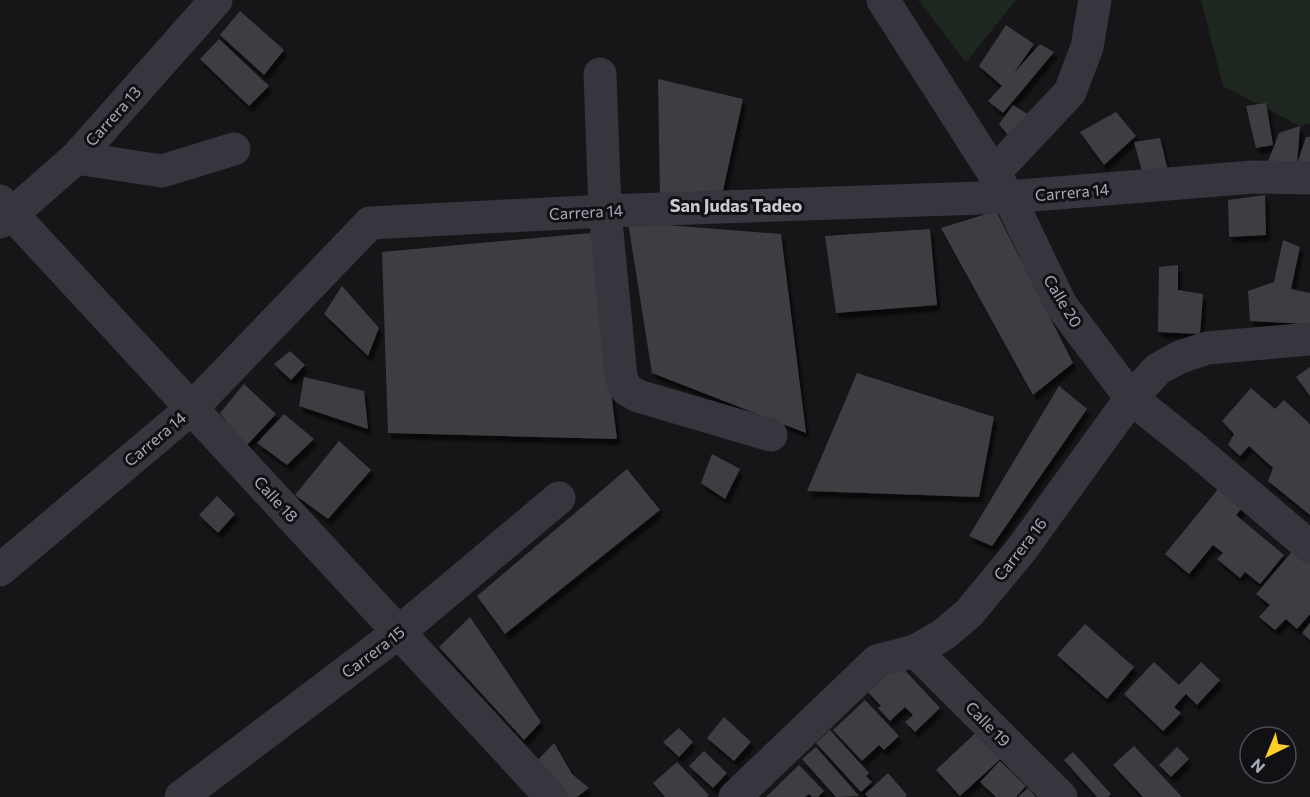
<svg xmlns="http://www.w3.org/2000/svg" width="1310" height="797" viewBox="0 0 1310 797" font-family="Commissioner,sans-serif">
  <defs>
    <filter id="shadow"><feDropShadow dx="3.5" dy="6" stdDeviation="1.5" flood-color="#0009"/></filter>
  </defs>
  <rect width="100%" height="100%" fill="#161618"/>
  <!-- green -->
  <g fill="#1d2720">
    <polygon points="918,0 1016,0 966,62"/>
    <polygon points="1201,0 1310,0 1310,124 1300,126 1223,86"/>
  </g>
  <!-- building -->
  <g fill="#3d3e43" filter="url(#shadow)">
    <polygon points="240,11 284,50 264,75 220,35"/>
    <polygon points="1006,25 1034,44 1013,74 1040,44 1054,52 1003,113 988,101 1002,86 979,66"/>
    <polygon points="219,39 269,86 249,106 200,59"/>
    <polygon points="658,79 743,99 722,195 660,198"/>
    <polygon points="1266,103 1273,145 1256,148 1246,106"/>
    <polygon points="1013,105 1032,117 1011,139 999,124"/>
    <polygon points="1116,112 1136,136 1104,165 1080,132"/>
    <polygon points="1300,126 1297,164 1306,137 1310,137 1310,165 1266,167 1279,133"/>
    <polygon points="1160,138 1170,179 1145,182 1134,142"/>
    <polygon points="1265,195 1266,235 1229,237 1228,200"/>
    <polygon points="996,211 1073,363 1033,395 941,228"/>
    <polygon points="628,222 781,234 806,433 652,373"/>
    <polygon points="930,229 937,305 836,313 825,236"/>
    <polygon points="591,233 617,439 388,433 382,252"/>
    <polygon points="1283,240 1300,247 1291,289 1310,293 1310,324 1250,321 1248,291 1274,282"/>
    <polygon points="1178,265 1178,290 1203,294 1200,334 1158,332 1159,267"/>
    <polygon points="342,286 379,328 368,356 324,314"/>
    <polygon points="290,351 305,365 291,380 274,364"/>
    <polygon points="1310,367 1310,396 1296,377"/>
    <polygon points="857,373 994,417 979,497 807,491"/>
    <polygon points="304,377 364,391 368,429 299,406"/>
    <polygon points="244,384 276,414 246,446 220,413"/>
    <polygon points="1059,386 1087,409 992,546 969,536"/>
    <polygon points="1251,388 1275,409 1284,400 1310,424 1310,515 1268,481 1273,468 1249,446 1240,456 1228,445 1234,434 1222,421"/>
    <polygon points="284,414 314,439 287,465 257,443"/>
    <polygon points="339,441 371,470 328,519 295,495"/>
    <polygon points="712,454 740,469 725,499 701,483"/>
    <polygon points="627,469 660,510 505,634 477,596"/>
    <polygon points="1219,488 1243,507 1236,515 1284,555 1260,584 1245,572 1240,578 1217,559 1223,553 1213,545 1189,574 1165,554"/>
    <polygon points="217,496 235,514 218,533 199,515"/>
    <polygon points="1295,548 1310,560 1310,614 1297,629 1286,619 1275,630 1259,617 1270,605 1256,594"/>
    <polygon points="470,617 541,722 524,740 439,647"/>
    <polygon points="1310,623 1310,640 1302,633"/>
    <polygon points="1085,624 1134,667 1107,699 1057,655"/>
    <polygon points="1154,662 1179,685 1201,662 1220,680 1197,705 1186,694 1174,707 1181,713 1163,731 1124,694"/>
    <polygon points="899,664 940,708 915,732 905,722 913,715 905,707 890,721 878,708 881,706 868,692"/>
    <polygon points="865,700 899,736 884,750 879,745 862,761 833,730"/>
    <polygon points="724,717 751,742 734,761 707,738"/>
    <polygon points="983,726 1007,753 960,796 936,770"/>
    <polygon points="679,728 693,742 679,757 663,742"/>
    <polygon points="830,730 869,773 866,776 872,782 861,792 816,743"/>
    <polygon points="554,743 572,774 589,788 577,797 562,797 534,764"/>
    <polygon points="1134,746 1182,797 1143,797 1113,765"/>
    <polygon points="816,747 859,796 836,797 802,759"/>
    <polygon points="1177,747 1189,759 1171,777 1159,765"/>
    <polygon points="704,751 727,773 713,788 689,766"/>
    <polygon points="1073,752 1111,794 1108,797 1097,797 1064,760"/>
    <polygon points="1000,761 1026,786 1016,797 996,797 980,782"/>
    <polygon points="677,762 709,795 707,797 665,797 653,783"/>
    <polygon points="799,765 824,791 818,797 812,797 809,794 805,797 766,797"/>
    <polygon points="888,773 907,795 905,797 868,797 865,794"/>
    <polygon points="1028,788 1036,797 1018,797"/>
  </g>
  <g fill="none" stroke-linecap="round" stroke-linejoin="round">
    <!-- minor -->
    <g stroke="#36373e" stroke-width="33">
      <polyline points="883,0 1009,197 1061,305 1131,398 1196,450 1310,547"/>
      <polyline points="600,74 605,211 621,377 626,389 638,396 771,435"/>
      <polyline points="76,158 162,171 234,149"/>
      <polyline points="994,173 1070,92 1087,47 1095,0"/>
      <polyline points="0,201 551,797"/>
      <polyline points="0,222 12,214 76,158 216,0"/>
      <polyline points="0,570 192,408 370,223 605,211 1009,197 1253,177 1310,178"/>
      <polyline points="915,651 1061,797"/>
      <polyline points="181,797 399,632 559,498"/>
      <polyline points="735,797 877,661 915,651 943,635 969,613 1021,550 1131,398 1158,369 1180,357 1207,348 1310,339"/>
    </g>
  </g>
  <g text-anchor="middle" stroke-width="6" stroke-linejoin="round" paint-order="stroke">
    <!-- street labels -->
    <g font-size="16" fill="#a6aaba" stroke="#111113">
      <text transform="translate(113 116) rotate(-48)" y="6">Carrera 13</text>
      <text transform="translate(1072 192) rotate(-5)" y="6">Carrera 14</text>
      <text transform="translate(586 212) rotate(-3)" y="6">Carrera 14</text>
      <text transform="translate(1063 301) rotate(59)" y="6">Calle 20</text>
      <text transform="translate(155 439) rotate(-40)" y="6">Carrera 14</text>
      <text transform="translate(276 499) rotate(47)" y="6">Calle 18</text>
      <text transform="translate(1020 549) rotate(-52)" y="6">Carrera 16</text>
      <text transform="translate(373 652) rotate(-37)" y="6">Carrera 15</text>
      <text transform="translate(988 724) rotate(45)" y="6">Calle 19</text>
    </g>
    <!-- neighbourhood labels -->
    <g font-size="18" font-weight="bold" fill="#c8cad5" stroke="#111113">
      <text x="736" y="212">San Judas Tadeo</text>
    </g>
  </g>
  <!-- north arrow -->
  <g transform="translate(1268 755) rotate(223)"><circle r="28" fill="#111113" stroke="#4d4e56" stroke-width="1.5"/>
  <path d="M0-4.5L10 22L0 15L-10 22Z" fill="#ffcf27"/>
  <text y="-9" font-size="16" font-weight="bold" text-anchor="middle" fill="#a6aaba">N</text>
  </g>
</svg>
